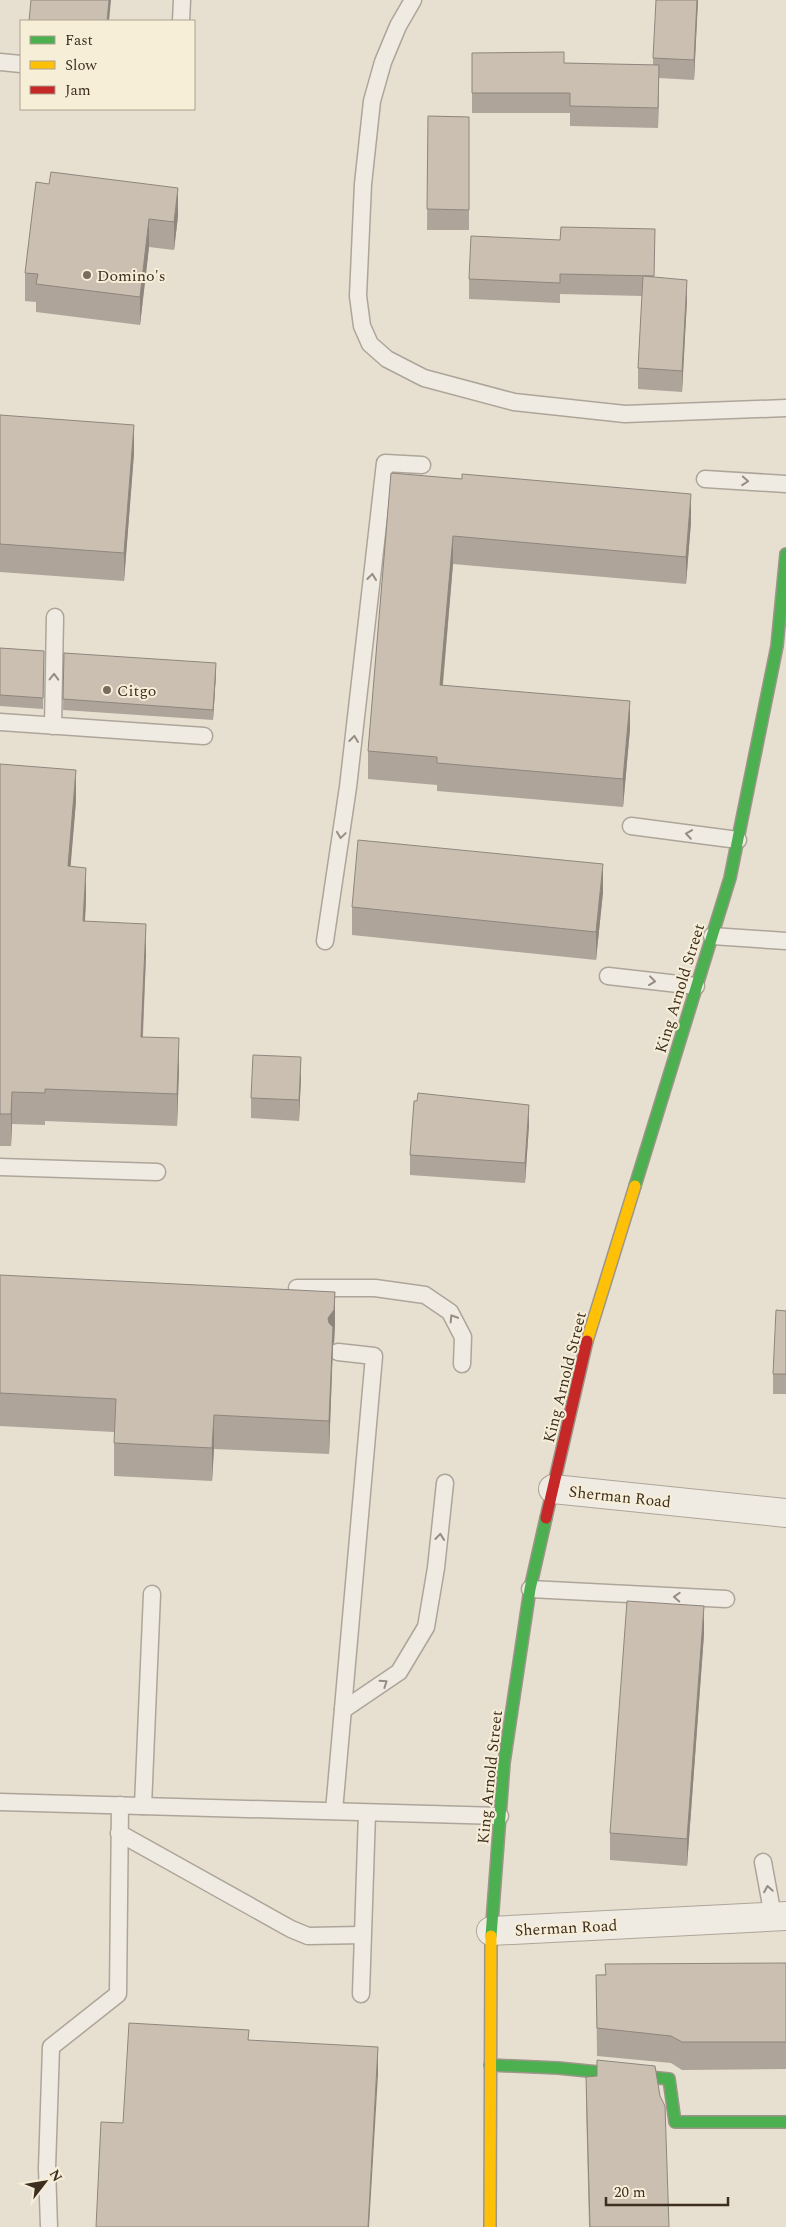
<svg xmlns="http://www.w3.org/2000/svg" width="786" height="2227" viewBox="0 0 786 2227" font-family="Spectral,serif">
  <rect width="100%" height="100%" fill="#e7e0d1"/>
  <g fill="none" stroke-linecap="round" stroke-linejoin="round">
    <!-- lane casing -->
    <g stroke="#ada599" stroke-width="19">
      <g id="lane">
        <polyline points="413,0 398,26 383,62 372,101 363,184 358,296 362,326 370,344 387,359 424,378 514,402 625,414 786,408"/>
        <polyline points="181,21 182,0"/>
        <polyline points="0,62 21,64"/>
        <polyline points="705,479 786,484"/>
        <polyline points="0,722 204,736"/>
        <polyline points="53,726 55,617"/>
        <polyline points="631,826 738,840"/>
        <polyline points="712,936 786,941"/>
        <polyline points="325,941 348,787 385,463 422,465"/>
        <polyline points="608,976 696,986"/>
        <polyline points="0,1167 157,1172"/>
        <polyline points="297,1288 375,1288 425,1295 450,1312 463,1337 462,1364"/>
        <polyline points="530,1589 726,1599"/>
        <polyline points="343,1710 399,1672 426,1627 436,1568 445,1483"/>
        <polyline points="0,1802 500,1816"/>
        <polyline points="143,1806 152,1594"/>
        <polyline points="334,1811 374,1356 338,1352"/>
        <polyline points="119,1833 291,1929 308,1936 362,1935"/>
        <polyline points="763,1862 773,1916"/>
        <polyline points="361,1994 367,1813"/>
        <polyline points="49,2227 47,2168 51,2047 118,1994 120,1805"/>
      </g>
    </g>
    <!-- street casing -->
    <g stroke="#ada599" stroke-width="30">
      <g id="street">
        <polyline points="553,1489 786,1513"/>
        <polyline points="491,1931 786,1916"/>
      </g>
    </g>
    <!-- fast casing -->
    <g stroke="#9c958a" stroke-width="14">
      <g id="fast">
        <polyline points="635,1186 730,878 777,646 786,554"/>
        <polyline points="491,1936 504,1763 530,1589 546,1518"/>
        <polyline points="490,2065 558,2068 669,2079 675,2122 786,2122"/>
      </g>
    </g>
    <!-- slow casing -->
    <g stroke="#9c958a" stroke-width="14">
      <g id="slow">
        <polyline points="587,1341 635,1186"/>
        <polyline points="490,2227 491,1936"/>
      </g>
    </g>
    <!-- jam casing -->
    <g stroke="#9c958a" stroke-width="14">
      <polyline id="jam" points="546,1518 587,1341"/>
    </g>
    <!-- lane -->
    <use href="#lane" stroke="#efebe3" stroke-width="16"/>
    <!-- street -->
    <use href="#street" stroke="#efebe3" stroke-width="28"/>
    <!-- fast -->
    <use href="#fast" stroke="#4caf50" stroke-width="11"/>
    <!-- slow -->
    <use href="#slow" stroke="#ffc107" stroke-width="11"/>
    <!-- jam -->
    <use href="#jam" stroke="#c62828" stroke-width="11"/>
  </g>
  <!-- wall -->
  <g fill="#afa499">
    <polygon points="698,0 694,80 659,78 658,128 570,126 570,113 472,113 472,53 564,63 653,65 653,58"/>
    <polygon points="428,116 469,117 469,230 427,230"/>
    <polygon points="36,182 178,216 174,250 149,247 140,325 36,312 36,302 25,301 25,273"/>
    <polygon points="655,229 654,277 687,300 682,392 638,389 638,368 642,296 560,294 560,303 469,299 469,279 560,240"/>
    <polygon points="0,415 134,453 124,581 0,572"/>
    <polygon points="391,473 691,522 686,584 453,564 443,685 630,729 623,807 437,791 437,785 368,779 368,751"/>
    <polygon points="0,648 44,651 43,709 0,706"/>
    <polygon points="64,653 216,674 213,720 63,710"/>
    <polygon points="0,764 76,801 70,867 86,900 85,921 146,955 143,1037 179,1070 177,1126 45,1121 45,1125 12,1124 11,1146 0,1146"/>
    <polygon points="603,892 596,960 352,935 352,907"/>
    <polygon points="301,1077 299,1121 251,1118 251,1098"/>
    <polygon points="529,1125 525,1183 410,1175 410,1155"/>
    <polygon points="0,1275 335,1325 334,1343 333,1344 329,1454 214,1449 212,1481 114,1476 114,1432 0,1426"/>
    <polygon points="786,1311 786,1394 773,1394 773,1374"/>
    <polygon points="704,1634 687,1866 610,1860 610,1833"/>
    <polygon points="786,1963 786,2069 682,2070 671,2063 597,2056 596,1975"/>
    <polygon points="586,2077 669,2227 589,2227 586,2105"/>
  </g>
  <!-- shaded-wall -->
  <g fill="#8e867d">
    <polygon points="109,0 111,0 109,21 107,21"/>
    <polygon points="697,0 698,0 694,80 694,60"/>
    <polygon points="659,65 659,85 658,128 658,108"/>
    <polygon points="178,188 178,216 174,250 174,222"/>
    <polygon points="149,219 149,247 140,325 140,297"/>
    <polygon points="687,280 687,300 682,392 682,371"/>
    <polygon points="134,425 134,453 124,581 124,553"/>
    <polygon points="691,494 691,522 686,584 686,557"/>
    <polygon points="453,536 453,564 440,713 440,685"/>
    <polygon points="216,663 216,674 213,720 213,710"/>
    <polygon points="630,701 630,729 623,807 623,779"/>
    <polygon points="76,770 76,801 68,898 68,866"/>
    <polygon points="603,864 603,892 596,960 596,932"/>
    <polygon points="86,868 86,900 83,953 83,921"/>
    <polygon points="146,924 146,955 141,1069 141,1037"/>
    <polygon points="179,1038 179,1070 177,1126 177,1094"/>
    <polygon points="301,1057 301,1077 299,1121 299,1100"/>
    <polygon points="12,1092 12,1124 11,1146 11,1114"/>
    <polygon points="529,1105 529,1125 525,1183 525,1163"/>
    <polygon points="335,1292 335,1325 334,1343 333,1344 329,1454 328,1318"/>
    <polygon points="214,1415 214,1449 212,1481 212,1448"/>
    <polygon points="704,1606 704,1634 687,1866 687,1839"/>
    <polygon points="378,2047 378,2075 369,2227 368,2227"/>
  </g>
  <!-- building -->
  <g fill="#cbbfb2" stroke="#8e867d">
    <polygon points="31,0 109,0 107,21 29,21"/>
    <polygon points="656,0 697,0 694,60 653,58"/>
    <polygon points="564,52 564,63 659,65 658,108 570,106 570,93 472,93 472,53"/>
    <polygon points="428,116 469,117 469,210 427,209"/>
    <polygon points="51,172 178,188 174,222 149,219 140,297 36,284 38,274 25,273 36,182 49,184"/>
    <polygon points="561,227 655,229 654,276 560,274 560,283 469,279 471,236 560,240"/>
    <polygon points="643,276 687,280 682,371 638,368"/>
    <polygon points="0,415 134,425 124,553 0,544"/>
    <polygon points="391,473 462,479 462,474 691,494 686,557 453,536 440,685 630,701 623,779 437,763 437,757 368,751"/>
    <polygon points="0,648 44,651 43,698 0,695"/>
    <polygon points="64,653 216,663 213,710 63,699"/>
    <polygon points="0,764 76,770 68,866 86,868 83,921 146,924 141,1037 179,1038 177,1094 45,1089 45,1093 12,1092 11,1114 0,1114"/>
    <polygon points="358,840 603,864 596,932 352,907"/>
    <polygon points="253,1055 301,1057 299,1100 251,1098"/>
    <polygon points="418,1093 529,1105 525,1163 410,1155 414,1101 417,1101"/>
    <polygon points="0,1275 335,1292 334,1310 328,1318 329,1323 333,1327 329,1421 214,1415 212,1448 114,1443 116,1399 0,1393"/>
    <polygon points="776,1310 786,1311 786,1374 773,1374"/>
    <polygon points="627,1601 704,1606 687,1839 610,1833"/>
    <polygon points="786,1963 786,2042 682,2042 671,2036 597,2028 596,1975 606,1975 605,1964"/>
    <polygon points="129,2023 249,2030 248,2040 378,2047 368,2227 96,2227 101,2122 123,2123"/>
    <polygon points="597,2060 655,2066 660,2096 665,2106 669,2227 590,2227 586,2077 597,2076"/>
  </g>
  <!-- one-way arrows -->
  <defs><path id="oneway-chevron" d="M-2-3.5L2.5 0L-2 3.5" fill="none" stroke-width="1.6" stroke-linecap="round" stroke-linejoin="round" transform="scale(1.25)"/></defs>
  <g stroke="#968c82">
    <use href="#oneway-chevron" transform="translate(745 481) rotate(4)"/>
    <use href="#oneway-chevron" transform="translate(372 577) rotate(-83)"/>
    <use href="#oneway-chevron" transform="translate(54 677) rotate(-89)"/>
    <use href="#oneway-chevron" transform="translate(354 739) rotate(-83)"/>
    <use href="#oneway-chevron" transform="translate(689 834) rotate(-172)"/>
    <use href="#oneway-chevron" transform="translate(341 835) rotate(98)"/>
    <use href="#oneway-chevron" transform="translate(652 981) rotate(7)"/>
    <use href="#oneway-chevron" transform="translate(453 1318) rotate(-122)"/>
    <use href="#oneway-chevron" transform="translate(440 1537) rotate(-84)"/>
    <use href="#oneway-chevron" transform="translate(677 1597) rotate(-177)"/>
    <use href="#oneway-chevron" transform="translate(384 1683) rotate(-34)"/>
    <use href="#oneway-chevron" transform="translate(768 1889) rotate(-100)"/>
  </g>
  <!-- markers -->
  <g fill="#786c5e" stroke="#f7eed8" stroke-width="2">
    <circle cx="87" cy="275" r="5"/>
    <circle cx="107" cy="690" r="5"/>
  </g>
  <g text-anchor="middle" stroke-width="4" stroke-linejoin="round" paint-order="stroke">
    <!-- poi labels -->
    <g font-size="16" fill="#3d2e20" stroke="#f7eed8" text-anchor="start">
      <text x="97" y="281">Domino's</text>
      <text x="117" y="696">Citgo</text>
    </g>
    <!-- street labels -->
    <g font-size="16" fill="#3d2e20" stroke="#f7eed8">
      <text transform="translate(679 988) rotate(-73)" y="6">King Arnold Street</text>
      <text transform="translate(564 1377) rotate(-76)" y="6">King Arnold Street</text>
      <text transform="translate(620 1496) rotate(6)" y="6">Sherman Road</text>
      <text transform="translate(489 1777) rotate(-84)" y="6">King Arnold Street</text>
      <text transform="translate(566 1927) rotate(-3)" y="6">Sherman Road</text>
    </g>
  </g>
  <!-- legend -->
  <rect x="20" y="20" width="175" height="90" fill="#f7eed8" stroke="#ada18e"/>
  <rect x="30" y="36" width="25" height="8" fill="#4caf50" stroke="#ada18e"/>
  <text x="65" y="45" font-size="15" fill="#3d2e20">Fast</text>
  <rect x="30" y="61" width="25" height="8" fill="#ffc107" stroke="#ada18e"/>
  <text x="65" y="70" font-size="15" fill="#3d2e20">Slow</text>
  <rect x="30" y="86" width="25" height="8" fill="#c62828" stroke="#ada18e"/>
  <text x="65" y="95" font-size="15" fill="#3d2e20">Jam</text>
  <!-- north arrow -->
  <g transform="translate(45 2182) rotate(59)" stroke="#f7eed8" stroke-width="4" paint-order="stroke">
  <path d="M0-4L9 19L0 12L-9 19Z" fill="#3d2e20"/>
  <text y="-8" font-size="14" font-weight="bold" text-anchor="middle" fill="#3d2e20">N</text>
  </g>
  <!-- scale -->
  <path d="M606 2197v8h122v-8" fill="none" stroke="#3d2e20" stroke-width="2.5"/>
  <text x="614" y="2197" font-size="15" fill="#3d2e20" stroke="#f7eed8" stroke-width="4" paint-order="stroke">20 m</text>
</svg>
